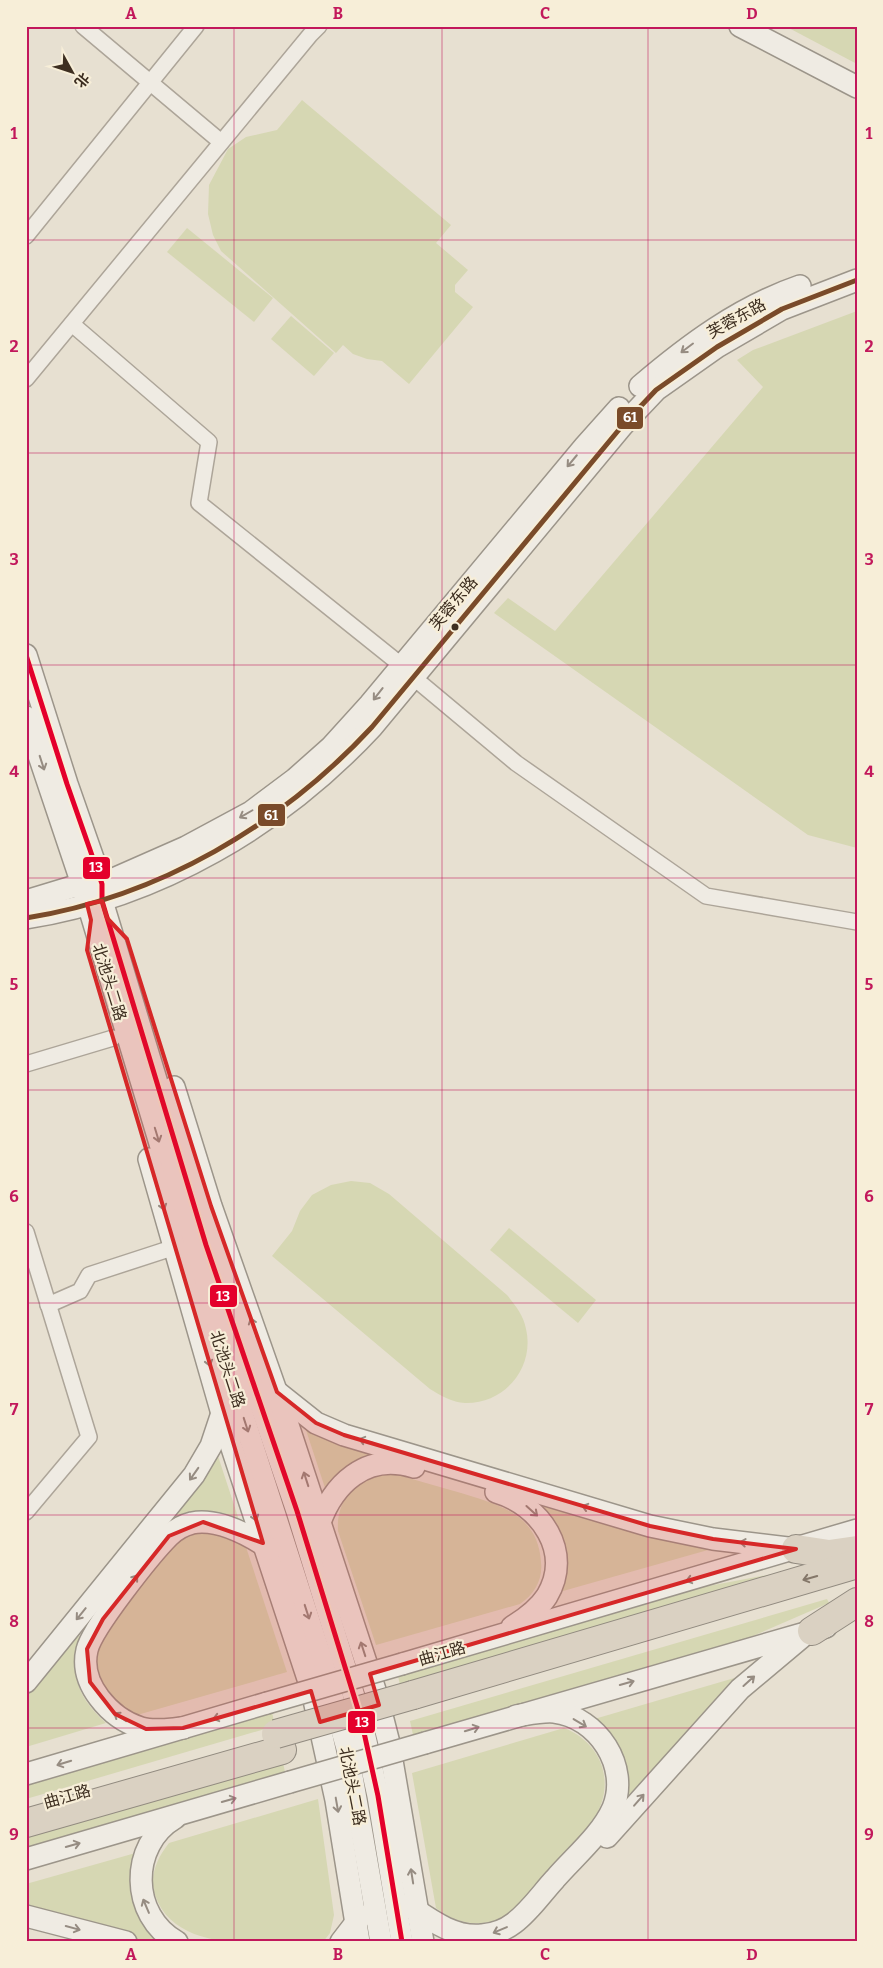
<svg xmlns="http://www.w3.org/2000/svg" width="883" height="1968" viewBox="0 0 883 1968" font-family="Bitter,'Noto Sans SC',serif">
  <rect width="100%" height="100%" fill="#e7e0d1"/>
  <!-- green -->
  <g fill="#d6d7b3">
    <polygon points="785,26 857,26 857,64"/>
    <polygon points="302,100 451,225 436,243 468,270 455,285 455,292 473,307 409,384 382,361 367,359 353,354 343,345 336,353 221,251 213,235 208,214 209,185 228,149 246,137 277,130"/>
    <polygon points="187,228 273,298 254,322 167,252"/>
    <polygon points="857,311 857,848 808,835 494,613 508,598 555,631 763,387 737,360 753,350"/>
    <polygon points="291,316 334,353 314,376 271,339"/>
    <path d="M351,1181L370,1183L389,1194L507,1295C515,1305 524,1316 526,1329C535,1367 505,1404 465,1403C452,1402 441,1396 430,1389L272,1256L292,1231L300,1211L312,1195L331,1185Z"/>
    <polygon points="509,1228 596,1300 578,1323 490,1250"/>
    <polygon points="305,1427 392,1454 327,1494"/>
    <polygon points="217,1453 239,1520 162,1525"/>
    <path d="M389,1474L402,1476C421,1482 441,1487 461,1493C499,1505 538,1514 541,1562C543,1579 535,1594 520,1604L376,1645L338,1531C336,1498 357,1478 389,1474Z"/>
    <polygon points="522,1494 715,1548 556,1593 559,1581"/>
    <polygon points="197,1533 224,1535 245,1544 287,1672 130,1717 92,1675 93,1653 160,1553 187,1534"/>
    <polygon points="820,1565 401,1690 398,1676 698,1588"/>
    <polygon points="827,1599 829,1603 746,1639 413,1735 410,1721"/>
    <path d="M83,1623C69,1666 72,1693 106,1723L26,1747V1690Z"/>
    <polygon points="748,1674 621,1814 591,1720"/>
    <polygon points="272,1712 275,1726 26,1799 26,1783"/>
    <path d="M564,1728C600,1742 616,1780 596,1815C586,1833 568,1849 554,1865C539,1882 524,1901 507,1916C481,1928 458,1925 436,1908L412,1773Z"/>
    <polygon points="282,1758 285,1772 26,1848 26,1832"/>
    <path d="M318,1799L334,1915L330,1933L323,1942C272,1942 176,1957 155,1895C149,1876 157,1858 169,1843Z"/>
    <polygon points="139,1852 166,1942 150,1942 26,1912 26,1884"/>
  </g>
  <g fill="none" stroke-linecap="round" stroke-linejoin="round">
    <!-- street casing -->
    <g stroke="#ada599" stroke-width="18">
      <g id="street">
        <polyline points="83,26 221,142"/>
        <polyline points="26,236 196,26"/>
        <polyline points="72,324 209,442 199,503 401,665"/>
        <polyline points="26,379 310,35 319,26"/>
        <polyline points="413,677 516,763 706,896 857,922"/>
        <polyline points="26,1064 113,1038"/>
        <polyline points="26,1232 89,1437 26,1512"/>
        <polyline points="48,1305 80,1291 89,1275 175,1247"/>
      </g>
    </g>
    <!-- secondary casing -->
    <g stroke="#9c958a" stroke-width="24">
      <g id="secondary">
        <polyline points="740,26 857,87"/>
        <path d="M640,386C688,345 739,307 800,286"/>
        <polyline points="26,655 67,784 102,884 102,901 206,1245 297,1511 361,1719 378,1796 402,1942"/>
        <polyline points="26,717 82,884 226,1363 322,1661 347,1748 381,1942"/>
        <polyline points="26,901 82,884 102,884 186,847 251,812 295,779 331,747 370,704 585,446 619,408"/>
        <path d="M26,918C159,897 281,825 372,727L622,426L656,390L717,347L782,309L857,280"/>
        <polyline points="174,1087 211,1206 287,1422 377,1696 389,1743 423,1942"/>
        <polyline points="149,1159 231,1445 312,1691 336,1800 359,1942"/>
        <polyline points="277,1392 316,1423 344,1435 650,1526 713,1539 796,1549"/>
        <path d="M496,1492C541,1505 573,1552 547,1596C538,1610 525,1619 512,1627"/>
        <path d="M318,1528C332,1484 366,1452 414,1467"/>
        <polyline points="402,1664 857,1530"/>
        <polyline points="26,1682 194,1475 211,1446 223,1410"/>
        <path d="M183,1728C169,1729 154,1732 141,1728C110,1718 79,1684 87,1650C92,1628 151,1554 169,1536C175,1530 184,1525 192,1523C218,1518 249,1535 270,1549"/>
        <polyline points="425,1743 826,1627"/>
        <polyline points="26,1774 267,1703"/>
        <path d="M175,1818C129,1845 130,1916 177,1942"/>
        <polyline points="607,1837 740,1689 802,1637"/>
        <polyline points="26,1859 290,1782"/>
        <path d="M410,1906C432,1921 455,1938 482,1935C494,1934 505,1930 514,1923C530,1911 542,1893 555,1879C574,1857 601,1835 613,1808C630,1767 598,1717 554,1712C542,1711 529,1714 516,1716"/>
        <polyline points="26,1916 126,1942"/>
        <polyline points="341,1942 361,1916"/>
      </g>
    </g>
    <!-- highway casing -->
    <g stroke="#928b80" stroke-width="30">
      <g id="highway">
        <polyline points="796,1549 829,1554 857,1550"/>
        <polyline points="812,1631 857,1602"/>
        <polyline points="413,1695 857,1564"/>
        <polyline points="26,1823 282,1750"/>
      </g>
    </g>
    <!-- street -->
    <use href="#street" stroke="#efebe3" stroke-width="15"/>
    <!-- secondary -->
    <use href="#secondary" stroke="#efebe3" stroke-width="21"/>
    <!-- highway -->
    <use href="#highway" stroke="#dad1c2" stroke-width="28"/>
    <!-- secondary-bridge casing -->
    <g stroke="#9c958a" stroke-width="24" stroke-linecap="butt">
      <g id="secondary-bridge">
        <polyline points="267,1703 402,1664"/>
        <polyline points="290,1782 425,1743"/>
      </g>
    </g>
    <!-- highway-bridge casing -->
    <g stroke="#928b80" stroke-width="30" stroke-linecap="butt">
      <polyline id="highway-bridge" points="276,1734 413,1695"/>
    </g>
    <!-- secondary-bridge -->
    <use href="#secondary-bridge" stroke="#efebe3" stroke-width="21"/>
    <!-- highway-bridge -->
    <use href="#highway-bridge" stroke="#dad1c2" stroke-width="28"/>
    <!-- bus-1 casing -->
    <g stroke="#f7eed8" stroke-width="9">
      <polyline id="bus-1" points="26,655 67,784 102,884 102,901 206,1245 297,1511 361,1719 378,1796 402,1942"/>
    </g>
    <!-- bus-2 casing -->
    <g stroke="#f7eed8" stroke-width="9">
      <path id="bus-2" d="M26,918C159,897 281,825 372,727L622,426L656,390L717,347L782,309L857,280"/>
    </g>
    <!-- bus-1 -->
    <use href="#bus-1" stroke="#e4002b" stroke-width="5"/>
    <!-- bus-2 -->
    <use href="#bus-2" stroke="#7a4b2a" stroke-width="5"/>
  </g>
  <!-- one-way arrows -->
  <defs><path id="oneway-shaft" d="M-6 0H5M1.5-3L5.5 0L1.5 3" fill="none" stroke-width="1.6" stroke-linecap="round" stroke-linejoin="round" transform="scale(1.25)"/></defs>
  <g stroke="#968c82">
    <use href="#oneway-shaft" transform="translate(687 348) rotate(143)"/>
    <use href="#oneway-shaft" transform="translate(572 461) rotate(130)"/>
    <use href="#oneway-shaft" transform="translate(378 694) rotate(128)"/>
    <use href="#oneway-shaft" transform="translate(42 763) rotate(72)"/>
    <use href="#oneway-shaft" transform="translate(246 814) rotate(150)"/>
    <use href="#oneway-shaft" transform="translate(157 1135) rotate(73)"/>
    <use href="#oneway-shaft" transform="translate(162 1203) rotate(73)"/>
    <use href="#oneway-shaft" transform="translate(253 1325) rotate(-109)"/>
    <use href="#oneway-shaft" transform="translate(208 1359) rotate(74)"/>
    <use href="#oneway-shaft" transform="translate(246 1425) rotate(72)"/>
    <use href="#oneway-shaft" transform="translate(366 1441) rotate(-164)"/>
    <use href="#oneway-shaft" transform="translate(194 1474) rotate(125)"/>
    <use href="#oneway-shaft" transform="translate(306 1479) rotate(-108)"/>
    <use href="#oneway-shaft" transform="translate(589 1508) rotate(-163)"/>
    <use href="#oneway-shaft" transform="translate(532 1511) rotate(42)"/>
    <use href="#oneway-shaft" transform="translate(254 1514) rotate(72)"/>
    <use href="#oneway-shaft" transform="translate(747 1543) rotate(-173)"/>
    <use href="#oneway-shaft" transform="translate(693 1579) rotate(164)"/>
    <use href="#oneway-shaft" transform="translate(133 1581) rotate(-52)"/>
    <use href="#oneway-shaft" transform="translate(307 1612) rotate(72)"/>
    <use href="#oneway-shaft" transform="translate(81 1614) rotate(129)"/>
    <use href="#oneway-shaft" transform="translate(363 1649) rotate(-108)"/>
    <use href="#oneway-shaft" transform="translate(749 1681) rotate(-42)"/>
    <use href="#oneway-shaft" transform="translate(627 1683) rotate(-16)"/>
    <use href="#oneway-shaft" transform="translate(120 1717) rotate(-146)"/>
    <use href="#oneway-shaft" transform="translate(220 1717) rotate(164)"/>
    <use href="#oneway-shaft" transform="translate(580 1723) rotate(31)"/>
    <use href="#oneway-shaft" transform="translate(472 1729) rotate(-17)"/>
    <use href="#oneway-shaft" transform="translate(64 1763) rotate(163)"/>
    <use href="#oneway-shaft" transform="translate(229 1800) rotate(-16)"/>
    <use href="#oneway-shaft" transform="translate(639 1800) rotate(-49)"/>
    <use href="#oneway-shaft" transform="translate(337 1805) rotate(80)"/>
    <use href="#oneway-shaft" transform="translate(73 1845) rotate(-16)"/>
    <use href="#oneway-shaft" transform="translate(412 1876) rotate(-99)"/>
    <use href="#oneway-shaft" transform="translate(146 1906) rotate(-113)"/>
    <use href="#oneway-shaft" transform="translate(73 1928) rotate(15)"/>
    <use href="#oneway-shaft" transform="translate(500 1930) rotate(157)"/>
  </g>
  <use stroke="#847769" href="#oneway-shaft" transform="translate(810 1578) rotate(164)"/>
  <!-- marked area -->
  <path fill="#d62828" fill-opacity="0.2" stroke="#d62828" stroke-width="4" stroke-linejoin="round" d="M102,901L107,918L127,939L211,1206L277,1392L316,1423L344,1435L650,1526L713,1539L796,1549L370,1674L379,1705L320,1722L311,1691L183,1728L146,1729L115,1714L90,1682L87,1649L103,1619L169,1536L203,1522L263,1543L87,950L91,920L87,904Z"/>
  <!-- grid -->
  <path fill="none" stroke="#c2185b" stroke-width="1" stroke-opacity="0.55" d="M234,26V1942M442,26V1942M648,26V1942M26,240H857M26,453H857M26,665H857M26,878H857M26,1090H857M26,1303H857M26,1515H857M26,1728H857"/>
  <!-- markers -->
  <circle fill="#3d2e20" stroke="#f7eed8" stroke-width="2" cx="455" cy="627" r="4.5"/>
  <g text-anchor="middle" stroke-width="4.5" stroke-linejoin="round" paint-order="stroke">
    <!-- street labels -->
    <g font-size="16" fill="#3d2e20" stroke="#f7eed8">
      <text transform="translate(736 318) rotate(-29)" y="6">芙蓉东路</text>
      <text transform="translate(453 603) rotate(-50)" y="6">芙蓉东路</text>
      <text transform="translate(110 982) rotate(73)" y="6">北池头二路</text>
      <text transform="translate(228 1369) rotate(72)" y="6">北池头二路</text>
      <text transform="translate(442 1653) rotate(-16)" y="6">曲江路</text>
      <text transform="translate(353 1786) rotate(79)" y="6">北池头二路</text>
      <text transform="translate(67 1796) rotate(-16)" y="6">曲江路</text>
    </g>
  </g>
  <g stroke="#f7eed8" stroke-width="2">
    <rect x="616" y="406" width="28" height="24" rx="5" fill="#7a4b2a"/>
    <rect x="257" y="803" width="29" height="24" rx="5" fill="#7a4b2a"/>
    <rect x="82" y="856" width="29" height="24" rx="5" fill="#e4002b"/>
    <rect x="209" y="1284" width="29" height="24" rx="5" fill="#e4002b"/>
    <rect x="347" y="1710" width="29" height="24" rx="5" fill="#e4002b"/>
  </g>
  <g font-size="14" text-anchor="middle" font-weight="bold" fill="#fff">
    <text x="630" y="422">61</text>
    <text x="271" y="820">61</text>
    <text x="96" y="872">13</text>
    <text x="223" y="1301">13</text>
    <text x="362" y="1727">13</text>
  </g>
  <!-- border -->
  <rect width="883" height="1968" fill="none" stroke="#f7eed8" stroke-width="55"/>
  <!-- north arrow -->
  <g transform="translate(72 72) rotate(130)" stroke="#f7eed8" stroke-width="4" paint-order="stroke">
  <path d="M0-4L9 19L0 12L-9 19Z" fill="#3d2e20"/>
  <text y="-8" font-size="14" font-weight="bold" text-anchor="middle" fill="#3d2e20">北</text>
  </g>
  <rect x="28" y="28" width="828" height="1912" fill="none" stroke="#c2185b" stroke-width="2"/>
  <g font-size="16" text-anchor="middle" font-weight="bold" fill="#c2185b">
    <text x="131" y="19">A</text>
    <text x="338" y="19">B</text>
    <text x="545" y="19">C</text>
    <text x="752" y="19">D</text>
    <text x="14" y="139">1</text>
    <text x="869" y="139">1</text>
    <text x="14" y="352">2</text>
    <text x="869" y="352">2</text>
    <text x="14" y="565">3</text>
    <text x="869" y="565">3</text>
    <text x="14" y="777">4</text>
    <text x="869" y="777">4</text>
    <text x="14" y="990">5</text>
    <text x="869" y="990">5</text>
    <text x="14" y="1202">6</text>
    <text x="869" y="1202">6</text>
    <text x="14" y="1415">7</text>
    <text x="869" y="1415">7</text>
    <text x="14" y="1627">8</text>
    <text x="869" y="1627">8</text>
    <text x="14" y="1840">9</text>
    <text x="869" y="1840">9</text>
    <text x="131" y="1960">A</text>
    <text x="338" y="1960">B</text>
    <text x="545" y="1960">C</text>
    <text x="752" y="1960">D</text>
  </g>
</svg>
